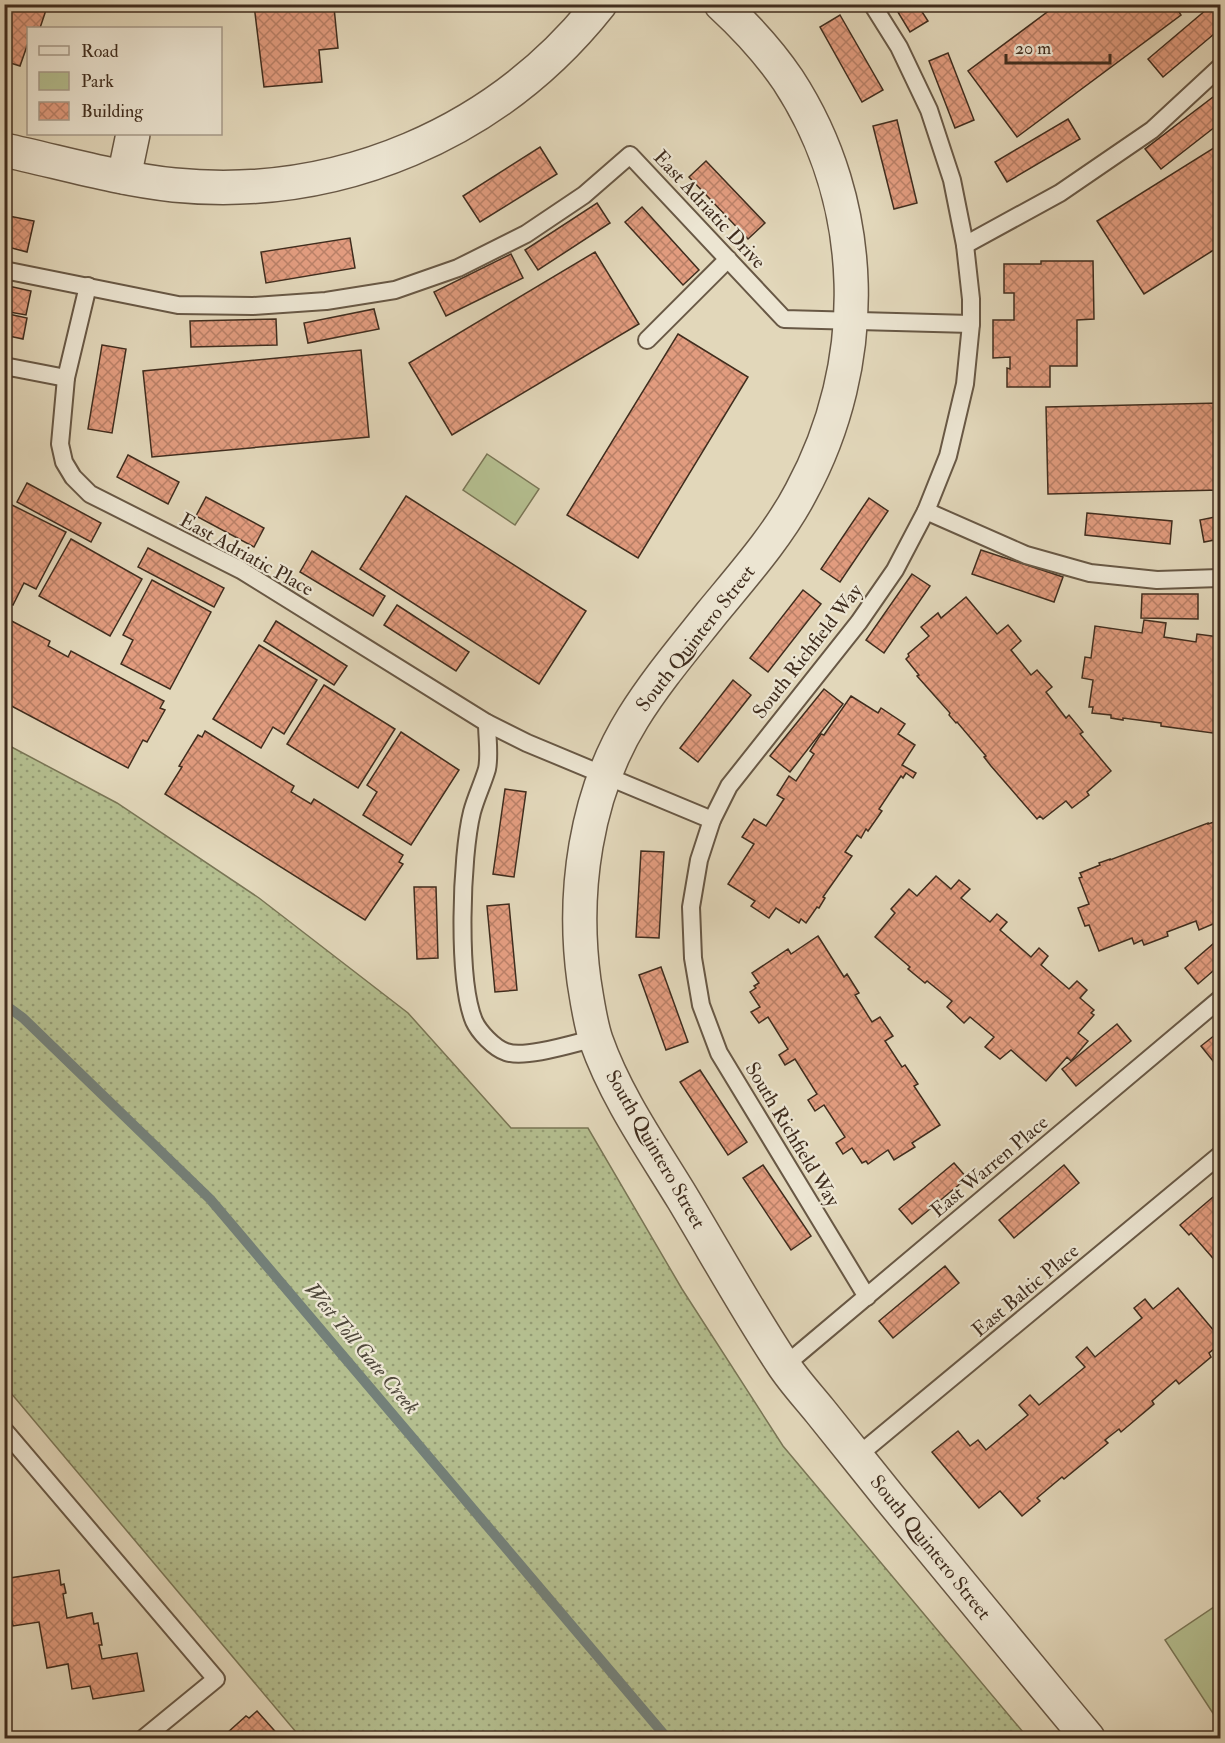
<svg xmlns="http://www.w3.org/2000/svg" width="1225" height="1743" viewBox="0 0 1225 1743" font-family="'IM FELL Double Pica',serif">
  <defs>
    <pattern id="grass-dots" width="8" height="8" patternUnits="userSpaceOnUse" patternTransform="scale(1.5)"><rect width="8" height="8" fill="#b4be8f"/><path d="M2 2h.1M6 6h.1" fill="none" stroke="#949b74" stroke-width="1.8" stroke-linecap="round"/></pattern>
    <pattern id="building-cross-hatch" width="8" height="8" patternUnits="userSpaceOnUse" patternTransform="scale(1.5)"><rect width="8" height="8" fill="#e29c7f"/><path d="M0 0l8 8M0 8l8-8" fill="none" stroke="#b98067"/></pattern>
  </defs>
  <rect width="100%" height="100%" fill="#e2d7ba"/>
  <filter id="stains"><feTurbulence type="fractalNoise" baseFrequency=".00333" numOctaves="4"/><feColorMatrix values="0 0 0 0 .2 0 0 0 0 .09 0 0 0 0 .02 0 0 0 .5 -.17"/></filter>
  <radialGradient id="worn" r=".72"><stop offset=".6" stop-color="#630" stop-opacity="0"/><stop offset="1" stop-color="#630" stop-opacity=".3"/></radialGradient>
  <!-- grass -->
  <polygon fill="url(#grass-dots)" stroke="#7a7656" stroke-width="1.5" points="4,743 117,803 259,898 408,1013 511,1128 588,1128 682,1289 783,1446 1028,1738 301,1738 5,1386"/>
  <!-- park -->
  <g fill="#b4be8f" stroke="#7a7656" stroke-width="1.5">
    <polygon points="487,454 539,489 515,525 463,490"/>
    <polygon points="1220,1603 1220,1724 1165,1640"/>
  </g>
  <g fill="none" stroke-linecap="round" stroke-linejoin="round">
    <!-- stream -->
    <polyline stroke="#748079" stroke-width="10" points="4,1004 23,1018 210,1199 667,1738"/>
  </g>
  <!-- building -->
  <g fill="url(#building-cross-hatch)" stroke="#402d1e" stroke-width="1.5">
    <polygon points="4,4 48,4 40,28 28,28 28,43 20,66 4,61"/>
    <polygon points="314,4 314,9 334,7 338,48 319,50 322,82 264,87 254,5"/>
    <polygon points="893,4 917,4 928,21 910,32"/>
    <polygon points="1058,4 1174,4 1181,15 1017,137 968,71"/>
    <polygon points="1213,4 1220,12 1220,29 1163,77 1148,59"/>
    <polygon points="840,15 883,90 862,102 820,27"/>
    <polygon points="948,53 974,120 955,128 929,61"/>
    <polygon points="1213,97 1220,107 1220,123 1161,169 1145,149"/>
    <polygon points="1068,119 1080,139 1007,182 995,162"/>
    <polygon points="897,120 917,203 894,209 873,126"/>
    <polygon points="1220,144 1220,246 1144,294 1097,221"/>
    <polygon points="540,147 557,174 480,222 463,196"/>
    <polygon points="706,161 765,223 748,239 689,177"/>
    <polygon points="597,203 610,223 538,270 525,250"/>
    <polygon points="642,207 699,270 683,285 625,222"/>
    <polygon points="4,215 34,221 27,252 4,246"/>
    <polygon points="350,238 355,268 266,283 261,252"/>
    <polygon points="595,252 639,324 452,435 409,363"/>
    <polygon points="511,254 523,278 446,316 434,292"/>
    <polygon points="1041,261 1093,261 1094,319 1077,320 1077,366 1050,366 1050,387 1007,387 1007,368 1010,369 1010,357 993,358 993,320 1014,320 1014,293 1004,293 1004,264 1041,264"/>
    <polygon points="4,285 31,291 26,315 4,311"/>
    <polygon points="374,309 379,329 308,343 304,323"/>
    <polygon points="4,313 27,318 23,339 4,335"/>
    <polygon points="276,319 277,345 191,347 190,321"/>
    <polygon points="678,334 748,377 638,558 567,515"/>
    <polygon points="102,345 126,349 112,433 88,429"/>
    <polygon points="361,350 369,437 152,457 143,371"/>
    <polygon points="1220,403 1220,490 1048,494 1046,407"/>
    <polygon points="128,455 179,482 168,504 117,477"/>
    <polygon points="27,483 101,523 91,542 17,502"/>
    <polygon points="406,496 586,611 539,684 360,569"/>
    <polygon points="206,497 264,528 254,547 196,516"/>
    <polygon points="869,498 888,511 840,582 821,569"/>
    <polygon points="4,501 66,532 36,589 24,583 13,605 4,601"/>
    <polygon points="1087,513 1172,521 1170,544 1085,535"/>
    <polygon points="1220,516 1220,539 1204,542 1200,520"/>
    <polygon points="71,539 142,579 110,636 39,596"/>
    <polygon points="148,548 224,588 214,607 138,567"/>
    <polygon points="981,550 1063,577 1054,602 972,574"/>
    <polygon points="312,551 385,596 373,616 300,572"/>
    <polygon points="912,574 930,586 884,653 866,640"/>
    <polygon points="152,580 211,612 170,689 121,664 133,640 123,635"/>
    <polygon points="803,590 821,604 768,672 750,658"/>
    <polygon points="1220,591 1220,616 1216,592"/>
    <polygon points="1142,594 1198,594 1198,619 1141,618"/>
    <polygon points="966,597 997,634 1008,625 1021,641 1011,650 1031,675 1037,670 1052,687 1046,692 1066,718 1069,715 1083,732 1080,734 1111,771 1087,792 1089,795 1072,808 1066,801 1043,819 1040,816 1037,819 991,766 984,757 986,756 957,722 956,723 949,715 950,713 917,676 919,675 906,659 909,656 908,654 929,636 921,627 938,613 941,618"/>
    <polygon points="397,605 469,652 456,671 384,625"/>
    <polygon points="4,617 50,641 48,646 68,657 71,651 164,701 160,708 165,710 147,742 143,740 128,768 4,702"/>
    <polygon points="1144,620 1166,623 1164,637 1196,642 1197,634 1219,637 1220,734 1161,726 1161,723 1123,718 1123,720 1111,718 1111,715 1092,713 1093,707 1089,707 1093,680 1082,678 1085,657 1091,658 1095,626 1142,633"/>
    <polygon points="276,621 347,666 334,685 264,641"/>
    <polygon points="259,645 317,680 284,734 273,727 261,748 213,719"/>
    <polygon points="733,680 751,695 698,762 680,748"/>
    <polygon points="324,685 395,729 358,788 287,744"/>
    <polygon points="824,689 843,704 790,772 770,756"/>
    <polygon points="851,696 878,713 881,708 905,724 898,734 915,745 902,765 916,773 913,778 906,773 903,778 901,776 879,809 882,811 868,831 866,829 861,838 857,835 845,852 852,856 823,897 825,898 819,908 817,907 806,923 801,919 799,923 776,908 769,918 751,906 755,901 728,884 754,844 742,837 754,819 766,826 784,799 777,795 789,776 796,781 814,754 810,751 821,734 824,735"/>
    <polygon points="205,731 294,786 291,792 311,804 314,799 403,855 399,862 403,864 365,920 165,794 182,767 179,766 198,735 202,737"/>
    <polygon points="401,732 459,770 411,845 363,815 377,792 367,785"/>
    <polygon points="505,789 526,792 514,877 493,874"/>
    <polygon points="1220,820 1220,912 1218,914 1220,921 1199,930 1196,921 1167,932 1168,936 1144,945 1142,940 1134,944 1132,938 1099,951 1089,925 1085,926 1078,908 1089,904 1079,878 1082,877 1080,873 1100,865 1099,863 1110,859 1110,860 1208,823 1208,824"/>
    <polygon points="641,851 664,852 659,938 636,937"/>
    <polygon points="936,876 951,889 959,880 970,889 961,898 990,922 997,914 1007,922 1000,930 1031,957 1039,948 1048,956 1041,965 1069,989 1077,981 1087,990 1080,998 1094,1010 1091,1013 1094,1015 1078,1033 1088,1041 1071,1061 1067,1057 1046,1081 1011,1050 1000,1059 985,1047 994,1037 970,1017 964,1023 947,1007 952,1001 927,981 925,983 908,969 910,967 875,937 895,913 891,909 909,889 917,896"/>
    <polygon points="414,887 436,887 438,958 417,959"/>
    <polygon points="509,904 517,990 495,992 487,906"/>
    <polygon points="818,936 844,977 847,974 859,993 855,995 872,1022 880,1017 893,1036 885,1041 902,1067 905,1065 918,1084 914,1086 940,1125 912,1143 915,1147 894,1160 888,1150 868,1164 866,1161 862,1163 852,1148 843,1154 836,1143 845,1137 824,1105 815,1111 808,1100 817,1094 795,1059 785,1065 779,1055 788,1049 768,1017 759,1023 751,1012 760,1007 750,992 756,988 754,986 759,983 752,973 788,949 791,954"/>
    <polygon points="1220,938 1220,965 1198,984 1185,968"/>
    <polygon points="661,967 688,1042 666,1050 639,975"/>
    <polygon points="1117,1024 1131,1041 1076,1086 1062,1069"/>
    <polygon points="1220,1031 1220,1055 1213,1061 1201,1046"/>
    <polygon points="700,1070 747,1142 728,1155 680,1082"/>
    <polygon points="954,1163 967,1178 912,1224 899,1209"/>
    <polygon points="763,1165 811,1236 791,1250 743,1178"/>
    <polygon points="1064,1165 1079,1183 1014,1238 999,1220"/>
    <polygon points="1220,1191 1220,1274 1215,1267 1218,1264 1191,1233 1189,1235 1180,1225"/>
    <polygon points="945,1266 959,1283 893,1338 879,1321"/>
    <polygon points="1178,1288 1220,1338 1220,1344 1209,1353 1211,1357 1179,1384 1176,1380 1152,1401 1154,1404 1121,1432 1119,1429 1105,1440 1108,1443 1064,1479 1062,1477 1037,1498 1040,1501 1022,1516 1000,1491 979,1508 932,1452 958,1431 970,1446 978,1440 986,1450 1028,1415 1019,1405 1030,1395 1039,1405 1085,1367 1076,1357 1087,1347 1095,1357 1142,1318 1134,1308 1145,1299 1153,1309"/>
    <polygon points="59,1570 61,1585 64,1584 66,1593 63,1594 67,1618 92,1613 94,1624 98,1623 102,1645 99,1645 102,1659 137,1653 144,1691 93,1699 90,1686 72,1689 68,1664 47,1668 39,1622 13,1626 12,1621 7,1622 4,1579"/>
    <polygon points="257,1711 281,1738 227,1738 230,1736 227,1733 246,1716 249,1718"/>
  </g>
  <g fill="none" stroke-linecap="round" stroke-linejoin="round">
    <!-- service casing -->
    <g stroke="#685845" stroke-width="20">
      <g id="service">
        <polyline points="965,245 1060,193 1152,130 1220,67"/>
        <polyline points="4,270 178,305 253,306 326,301 395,290 458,268 526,234 584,195 630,155 784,319 971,324"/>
        <polyline points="88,286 66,378 60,444 64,462 73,477 90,494 241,570 487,723 527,743 712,820"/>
        <polyline points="647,340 728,259"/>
        <polyline points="4,366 66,378"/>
        <polyline points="926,511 1026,555 1090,573 1157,580 1220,578"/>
        <path d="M487,723C487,737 490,755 487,769C483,783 476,797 472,812C461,856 457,980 474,1021C479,1032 494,1048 506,1052C525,1059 575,1043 596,1038"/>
        <polyline points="867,1297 719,1053 701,1005 693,958 691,907 699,860 712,820 729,786 859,622 895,570 926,511 948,456 965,384 971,324 971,299 965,245 952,180 929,110 899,47 872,4"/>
        <polyline points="784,1366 1220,999"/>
        <polyline points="4,1430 216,1679 144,1738"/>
        <polyline points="856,1457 1220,1155"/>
      </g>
    </g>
    <!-- minor casing -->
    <g stroke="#685845" stroke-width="36">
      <polyline id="minor" points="124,177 133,134"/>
    </g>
    <!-- tertiary casing -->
    <g stroke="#685845" stroke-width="36">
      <g id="tertiary">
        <path d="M721,4C746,27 769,52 788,80C869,204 871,363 801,492C778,536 743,575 711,614C684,648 656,681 633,718C585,795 572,893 584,981C587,1000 590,1022 596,1040C616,1097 652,1148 683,1199C716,1254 747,1310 782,1363C793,1380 807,1395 820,1411C843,1440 866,1468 889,1497C955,1577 1021,1658 1088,1738"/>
        <path d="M4,150C60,162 117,179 174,185C339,201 497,134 600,4"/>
      </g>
    </g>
    <!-- service -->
    <use href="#service" stroke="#ece5d2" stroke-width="16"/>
    <!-- minor -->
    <use href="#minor" stroke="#ece5d2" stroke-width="33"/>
    <!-- tertiary -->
    <use href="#tertiary" stroke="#ece5d2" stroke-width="33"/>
  </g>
  <g text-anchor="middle" stroke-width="4.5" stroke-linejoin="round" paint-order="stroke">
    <!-- street labels -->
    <g font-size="20" fill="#402d1e" stroke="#ece5d2">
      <text transform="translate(710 209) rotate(47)" y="7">East Adriatic Drive</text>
      <text transform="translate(247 554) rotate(29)" y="7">East Adriatic Place</text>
      <text transform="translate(695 638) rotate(-52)" y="7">South Quintero Street</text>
      <text transform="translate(807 651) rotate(-52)" y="7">South Richfield Way</text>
      <text transform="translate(793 1134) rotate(59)" y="7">South Richfield Way</text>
      <text transform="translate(656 1149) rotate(60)" y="7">South Quintero Street</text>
      <text transform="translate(989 1166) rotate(-40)" y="7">East Warren Place</text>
      <text transform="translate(1025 1290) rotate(-40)" y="7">East Baltic Place</text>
      <text transform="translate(931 1547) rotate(51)" y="7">South Quintero Street</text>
    </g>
    <!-- water labels -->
    <g font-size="21" font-style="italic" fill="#51493c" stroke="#ece5d2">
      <text transform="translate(362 1348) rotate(50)" y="7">West Toll Gate Creek</text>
    </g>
  </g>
  <!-- margin -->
  <rect width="1225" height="1743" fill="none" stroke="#e2d7ba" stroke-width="24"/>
  <rect x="6" y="6" width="1213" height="1731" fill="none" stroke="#402d1e" stroke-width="3"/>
  <rect x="12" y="12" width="1201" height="1719" fill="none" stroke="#402d1e" stroke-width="1.5"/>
  <!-- legend -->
  <rect x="27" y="27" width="195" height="108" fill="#ece5d2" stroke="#a79b8a" stroke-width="1.5"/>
  <rect x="39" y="46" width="30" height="9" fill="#ece5d2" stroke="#a79b8a" stroke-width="1.5"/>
  <text x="81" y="57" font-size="18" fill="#402d1e">Road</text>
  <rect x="39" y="72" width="30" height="18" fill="#b4be8f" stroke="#a79b8a" stroke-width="1.5"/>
  <text x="81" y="87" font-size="18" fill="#402d1e">Park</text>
  <rect x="39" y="102" width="30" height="18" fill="url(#building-cross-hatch)" stroke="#a79b8a" stroke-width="1.5"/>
  <text x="81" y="117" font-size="18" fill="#402d1e">Building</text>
  <!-- scale -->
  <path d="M1006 54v9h104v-9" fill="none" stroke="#402d1e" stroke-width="3"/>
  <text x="1015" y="54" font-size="18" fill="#402d1e" stroke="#ece5d2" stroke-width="4.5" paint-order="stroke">20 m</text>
  <rect width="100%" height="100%" filter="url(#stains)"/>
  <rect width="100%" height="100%" fill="url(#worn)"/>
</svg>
